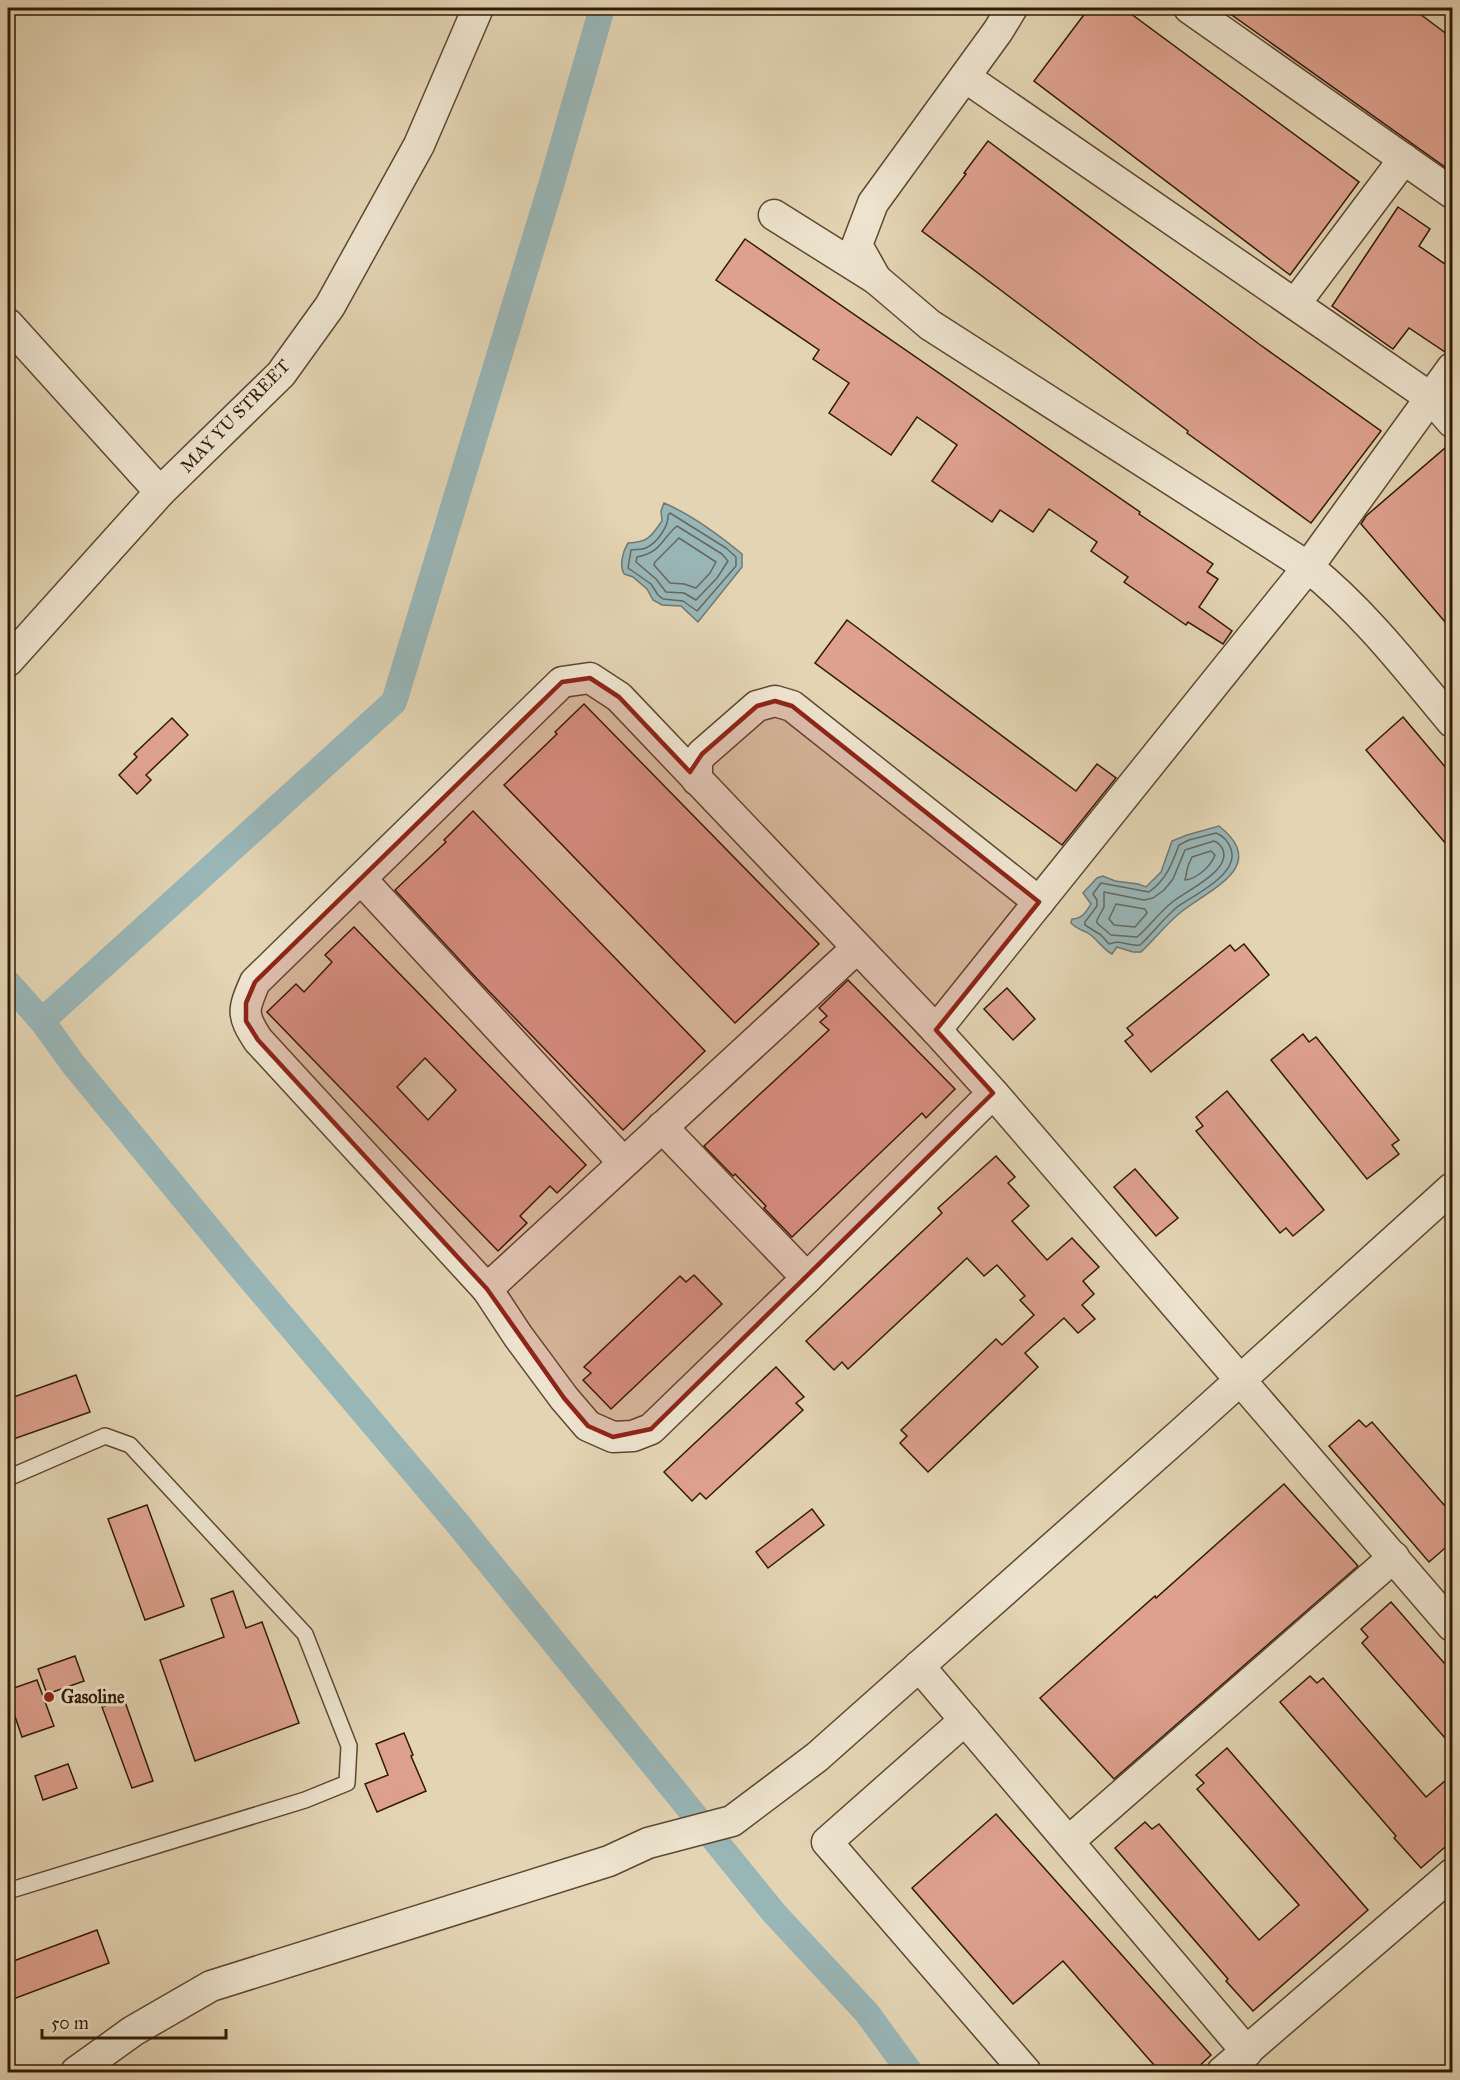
<svg xmlns="http://www.w3.org/2000/svg" width="1460" height="2080" viewBox="0 0 1460 2080" font-family="'IM FELL Great Primer',serif">
  <rect width="100%" height="100%" fill="#e3d4b3"/>
  <filter id="stains"><feTurbulence type="fractalNoise" baseFrequency=".00333" numOctaves="4"/><feColorMatrix values="0 0 0 0 .2 0 0 0 0 .09 0 0 0 0 .02 0 0 0 .5 -.17"/></filter>
  <radialGradient id="worn" r=".72"><stop offset=".6" stop-color="#630" stop-opacity="0"/><stop offset="1" stop-color="#630" stop-opacity=".3"/></radialGradient>
  <!-- water -->
  <g fill="#99b6b7" stroke="#707871" stroke-width="1.5">
    <path d="M664,503C692,515 719,535 742,554V567L698,622L681,606L662,605L653,600L647,589L633,577L624,574C619,565 623,551 628,543C648,542 651,537 662,521L661,511Z"/>
    <path d="M1219,826C1270,866 1210,889 1181,912C1166,924 1155,939 1141,952H1133L1117,947L1112,954C1103,949 1097,939 1088,933C1082,930 1077,929 1071,923L1072,919C1082,919 1086,912 1091,904L1083,893L1097,878L1103,876L1115,881L1138,884L1146,887L1161,872L1172,841L1187,835Z"/>
  </g>
  <g fill="none" stroke-linecap="round" stroke-linejoin="round">
    <!-- shore -->
    <g stroke="#66685f" stroke-width="1.5">
      <path d="M670,513L726,548L736,557V566L697,611L683,601L663,599L658,595L651,584L628,568L631,550C635,549 642,550 646,548C657,543 669,526 668,515Z"/>
      <path d="M677,526L722,554L728,561L717,578L696,600L684,593L666,592L656,579L636,562L637,557C661,553 662,538 677,526Z"/>
      <polygon points="679,538 716,562 710,573 696,588 684,584 670,583 654,565 655,562"/>
      <path d="M1216,833C1224,836 1228,841 1231,849C1240,875 1191,896 1176,908C1163,919 1152,934 1140,945C1128,947 1122,939 1109,944L1101,935L1085,925V922L1097,906V900L1093,894L1101,883L1149,892C1166,880 1172,864 1179,845L1189,840Z"/>
      <path d="M1214,841C1219,843 1221,845 1223,850C1231,872 1183,892 1170,904C1158,914 1149,927 1137,937L1111,935L1097,923V920L1104,907V892L1144,900L1153,898L1164,890L1173,879L1185,850Z"/>
      <path d="M1211,851L1215,855C1211,866 1197,879 1185,880L1188,866L1192,857Z"/>
      <polygon points="1116,904 1145,909 1147,913 1135,927 1114,925 1109,919"/>
    </g>
    <!-- canal -->
    <g stroke="#99b6b7" stroke-width="26">
      <polyline points="8,983 42,1021 73,1064 243,1270 458,1524 774,1913 867,2013 910,2072"/>
      <polyline points="42,1021 394,702 552,182 602,8"/>
    </g>
  </g>
  <!-- building -->
  <g fill="#dea18f" stroke="#321a07" stroke-width="1.5" fill-rule="evenodd">
    <polygon points="1089,8 1123,8 1359,182 1290,275 1034,81"/>
    <polygon points="1222,8 1412,8 1452,38 1452,172"/>
    <polygon points="988,141 1259,344 1381,431 1311,523 1187,433 1188,431 922,231 966,174 964,173"/>
    <polygon points="1398,207 1430,229 1419,246 1452,269 1452,351 1445,352 1409,328 1393,349 1332,306"/>
    <polygon points="745,239 1140,512 1139,514 1213,564 1207,572 1218,579 1199,607 1232,631 1223,644 1188,622 1186,625 1124,582 1128,577 1091,551 1097,542 1049,509 1033,532 1000,510 992,522 932,481 957,445 917,417 891,455 829,413 849,383 813,359 819,350 716,280"/>
    <polygon points="1452,442 1452,630 1361,524 1366,516"/>
    <polygon points="847,620 1076,791 1097,764 1116,778 1062,845 815,663"/>
    <polygon points="584,704 819,944 735,1023 504,785 557,734 555,732"/>
    <polygon points="1403,717 1452,775 1452,851 1366,750"/>
    <polygon points="172,718 188,735 146,775 151,780 137,794 119,775 137,757 134,754"/>
    <polygon points="473,811 705,1051 623,1130 480,982 395,890 446,842 444,840"/>
    <path d="M354,927L586,1165L557,1193L550,1186L520,1216L527,1223L498,1251L267,1012L296,984L304,992L332,962L325,955ZM425,1058L456,1090L428,1120L397,1087Z"/>
    <polygon points="1244,944 1269,975 1151,1072 1125,1041 1133,1035 1127,1028 1230,945 1235,951"/>
    <polygon points="848,980 955,1089 926,1118 922,1113 792,1237 764,1208 766,1206 735,1174 733,1176 704,1146 829,1030 820,1022 827,1016 819,1008"/>
    <polygon points="1007,988 1035,1019 1013,1040 984,1009"/>
    <polygon points="1303,1034 1309,1042 1316,1037 1399,1140 1392,1145 1399,1154 1367,1179 1271,1060"/>
    <polygon points="1227,1091 1324,1210 1293,1236 1286,1228 1280,1233 1196,1131 1203,1126 1196,1117"/>
    <polygon points="996,1156 1015,1177 1008,1183 1029,1206 1012,1221 1047,1260 1072,1238 1099,1267 1083,1281 1094,1294 1082,1305 1095,1319 1078,1333 1064,1318 1025,1353 1038,1367 928,1472 900,1443 907,1436 901,1430 996,1339 1002,1345 1034,1315 1020,1300 1025,1296 997,1265 984,1276 967,1258 848,1369 842,1362 834,1370 806,1341 942,1213 938,1208"/>
    <polygon points="1135,1169 1178,1218 1156,1236 1114,1187"/>
    <polygon points="694,1275 722,1304 611,1409 583,1380 591,1373 584,1367 680,1276 686,1282"/>
    <polygon points="776,1367 804,1397 796,1403 803,1410 706,1499 700,1493 692,1501 664,1472"/>
    <polygon points="76,1375 90,1412 8,1441 8,1399"/>
    <polygon points="1359,1420 1366,1427 1372,1422 1452,1514 1452,1542 1429,1562 1329,1446"/>
    <polygon points="1284,1484 1358,1566 1114,1779 1040,1698 1155,1596 1156,1598"/>
    <polygon points="147,1505 184,1606 145,1620 108,1519"/>
    <polygon points="812,1509 824,1525 768,1568 756,1552"/>
    <polygon points="233,1591 246,1628 262,1622 299,1723 195,1761 160,1660 224,1637 211,1599"/>
    <polygon points="1391,1602 1452,1672 1452,1746 1362,1643 1368,1637 1361,1629"/>
    <polygon points="75,1656 84,1681 47,1694 38,1669"/>
    <polygon points="1310,1676 1317,1683 1323,1678 1426,1797 1452,1775 1452,1841 1421,1868 1394,1838 1396,1836 1280,1702"/>
    <polygon points="37,1680 54,1726 22,1737 8,1696 8,1690"/>
    <polygon points="124,1699 153,1781 132,1788 102,1707"/>
    <polygon points="404,1733 413,1755 411,1756 426,1791 377,1812 365,1784 388,1775 376,1744"/>
    <polygon points="1227,1748 1368,1910 1253,2011 1226,1981 1228,1979 1115,1848 1145,1822 1152,1829 1159,1824 1259,1940 1299,1905 1197,1789 1204,1783 1196,1775"/>
    <polygon points="68,1764 77,1788 43,1800 35,1776"/>
    <polygon points="996,1814 1211,2055 1192,2073 1161,2073 1063,1961 1013,2004 912,1888"/>
    <polygon points="97,1930 109,1963 8,2001 8,1963"/>
  </g>
  <g fill="none" stroke-linecap="round" stroke-linejoin="round">
    <!-- service casing -->
    <g stroke="#5e4832" stroke-width="18">
      <polyline id="service" points="8,1478 105,1436 130,1445 305,1634 349,1746 347,1783 305,1800 8,1891"/>
    </g>
    <!-- minor casing -->
    <g stroke="#5e4832" stroke-width="33">
      <g id="minor">
        <polyline points="1189,8 1452,193"/>
        <polyline points="965,77 1431,398 1452,422"/>
        <path d="M774,215L876,279L930,325L1308,567C1363,611 1407,668 1452,722"/>
        <polyline points="876,279 857,245 873,203 998,31 1012,8"/>
        <polyline points="1295,304 1404,159"/>
        <polyline points="8,324 160,492"/>
        <polyline points="8,661 160,492 281,374 330,306 419,145 478,8"/>
        <polyline points="697,780 697,761 702,754 757,706 775,701 792,706 1039,902"/>
        <polyline points="361,879 623,1162"/>
        <polyline points="936,1030 1308,567 1452,368"/>
        <path d="M993,1093L807,1278L651,1429L633,1436L613,1437L588,1426L564,1398L518,1336L487,1289L258,1040C241,1014 243,1010 255,982L562,682L590,678L619,697L936,1030L993,1093L1452,1626"/>
        <polyline points="662,1127 807,1278"/>
        <polyline points="487,1289 857,948"/>
        <polyline points="919,1666 1247,2052"/>
        <polyline points="965,1720 827,1842 1026,2072"/>
        <polyline points="1069,1841 1394,1557"/>
        <polyline points="76,2072 133,2031 211,1986 609,1861 648,1843 732,1821 817,1757 1185,1430 1452,1188"/>
        <polyline points="1222,2072 1452,1874"/>
      </g>
    </g>
    <!-- service -->
    <use href="#service" stroke="#ede3ce" stroke-width="15"/>
    <!-- minor -->
    <use href="#minor" stroke="#ede3ce" stroke-width="30"/>
  </g>
  <!-- marked area -->
  <path fill="#8f2418" fill-opacity="0.2" stroke="#8f2418" stroke-width="4.5" stroke-linejoin="round" d="M590,678L619,697L690,772L702,754L757,706L775,701L792,706L1039,902L936,1030L993,1093L651,1429L613,1437L588,1426L564,1398L487,1289L258,1040L246,1021V1003L255,982L562,682Z"/>
  <!-- markers -->
  <circle fill="#8f2418" stroke="#ede3ce" stroke-width="2" cx="49" cy="1697" r="6"/>
  <g text-anchor="middle" stroke-width="6" stroke-linejoin="round" paint-order="stroke">
    <!-- street labels -->
    <g font-size="18" fill="#321a07" stroke="#ede3ce">
      <text transform="translate(235 416) rotate(-46)" y="6">MAY YU STREET</text>
    </g>
    <!-- poi labels -->
    <g font-size="18" font-weight="bold" fill="#321a07" stroke="#ede3ce" text-anchor="start">
      <text x="61" y="1703">Gasoline</text>
    </g>
  </g>
  <!-- margin -->
  <rect width="1460" height="2080" fill="none" stroke="#e3d4b3" stroke-width="30"/>
  <rect x="9" y="9" width="1442" height="2062" fill="none" stroke="#321a07" stroke-width="3"/>
  <rect x="15" y="15" width="1430" height="2050" fill="none" stroke="#321a07" stroke-width="1.5"/>
  <!-- scale -->
  <path d="M42 2029v9h184v-9" fill="none" stroke="#321a07" stroke-width="3"/>
  <text x="51" y="2029" font-size="18" fill="#321a07" stroke="#ede3ce" stroke-width="4.5" paint-order="stroke">50 m</text>
  <rect width="100%" height="100%" filter="url(#stains)"/>
  <rect width="100%" height="100%" fill="url(#worn)"/>
</svg>
